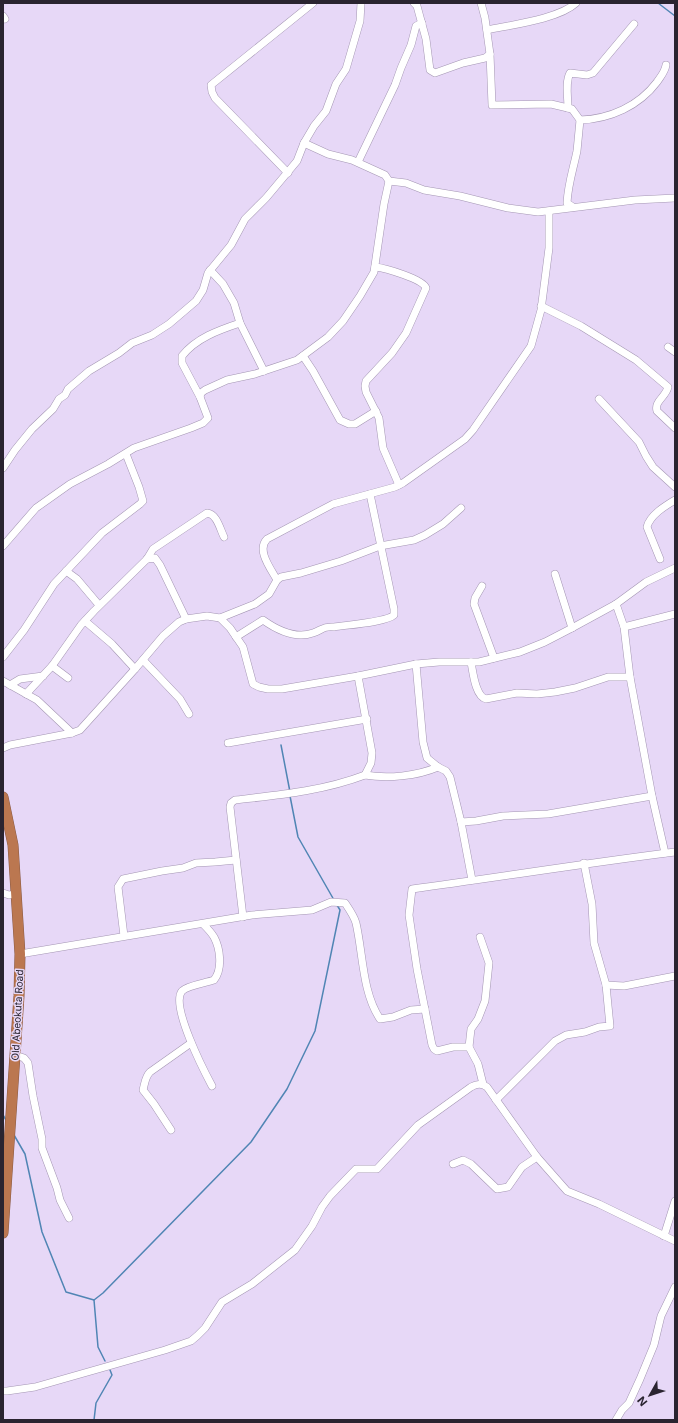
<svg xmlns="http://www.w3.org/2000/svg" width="678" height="1423" viewBox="0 0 678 1423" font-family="Inter,sans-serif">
  <rect width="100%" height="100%" fill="#e7d8f7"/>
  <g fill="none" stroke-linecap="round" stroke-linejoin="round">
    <!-- stream -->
    <g stroke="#5085b4" stroke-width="1.5">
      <polyline points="658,3 675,16"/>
      <polyline points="281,745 290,792"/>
      <polyline points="290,796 298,837 334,900"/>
      <polyline points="3,1115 6,1120"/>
      <polyline points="14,1135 25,1154 42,1232 66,1292 94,1300 98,1347 105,1361"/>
      <polyline points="94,1300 103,1293 251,1142 287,1089 315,1031 340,910 337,905"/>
      <polyline points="94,1420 96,1403 112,1375 110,1370"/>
    </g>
    <!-- minor casing -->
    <g stroke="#a496b3" stroke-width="8">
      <g id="minor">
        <polyline points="414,3 417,6 426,39 430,70 435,73 463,63 485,58 490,54"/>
        <path d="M481,3L485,18L490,54L492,105L551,104L572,109L580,120C579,130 578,141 577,151C573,170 568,184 567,203L573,207"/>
        <polyline points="3,16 5,19"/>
        <path d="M487,30C510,25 559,19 576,3"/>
        <path d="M568,108C568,98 565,82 570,73L587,75L593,73L634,24"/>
        <path d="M580,120C610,119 639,106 657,82C661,76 665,72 666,65"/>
        <polyline points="358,162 395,85 401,68 411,45 416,26 422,23"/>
        <polyline points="288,173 215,98 212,92 211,85 313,3"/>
        <polyline points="389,181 406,183 424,190 460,196 508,208 538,212 635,200 675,198"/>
        <path d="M375,267C385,268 423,279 426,288L406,333L392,353L366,381L365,386L366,392L379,418L383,448L399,485"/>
        <polyline points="210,270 223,284 234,303 240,323 264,371"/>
        <path d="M541,306L581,326L636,360L668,387C666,397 654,401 657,411L675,428"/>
        <polyline points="668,347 675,352"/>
        <polyline points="303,356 313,371 340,420 349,424 355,424 376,411"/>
        <path d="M200,397L182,363V356C196,338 219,330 240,323"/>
        <polyline points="599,399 639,442 646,456 653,467 675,487"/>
        <polyline points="3,468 15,450 32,429 53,409 59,399 65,395 68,389 89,371 119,353 132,343 152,335 169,324 196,301 203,290 208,273 231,245 245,219 266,198 292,167 297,161 304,143"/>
        <polyline points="3,546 36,508 70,484 108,464 134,448 191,428 203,423 208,418 200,397 201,393 205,390 227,380 255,374 297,360 328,337 343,321 360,296 374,272 384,204 389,181 385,175 352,160 328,154 304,143 314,126 326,111 336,84 346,69 360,21 361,3"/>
        <polyline points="147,559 155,558 160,565 186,619"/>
        <path d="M660,559L647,527C650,515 665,506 675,500"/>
        <polyline points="66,571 77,579 99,605"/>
        <polyline points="555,574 572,628"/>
        <path d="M277,580C271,569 256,550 267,539L333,504L395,487L403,483L465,439L473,430L531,346L541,310L549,248V211"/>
        <polyline points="482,586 475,598 474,604 494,658"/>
        <polyline points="616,604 624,627 630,677"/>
        <polyline points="220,618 255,604 269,594 277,580 281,577 301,573 341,561 380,546 414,540 425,535 443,524 461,508"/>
        <polyline points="85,621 112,644 135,669"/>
        <polyline points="624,627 675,614"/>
        <path d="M236,637L263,620C277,630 296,639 313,633C322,630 323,626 334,627C346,625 387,622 394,615V609L370,494"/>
        <polyline points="3,657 24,630 54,584 102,533 140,504 143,501 139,487 126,454"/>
        <polyline points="143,660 180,699 189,714"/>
        <path d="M471,662C473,672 475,696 486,699L517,693L537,694L555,692L575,688L608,677H630L652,796L665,853"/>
        <polyline points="416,664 423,742 427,758 438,767 446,771 450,777 461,822 476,821 503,816 548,814 652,796"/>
        <polyline points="52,666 68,678"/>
        <polyline points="3,681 37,700 72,733"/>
        <polyline points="10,685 20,679 43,676"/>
        <path d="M26,694L52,666L81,625L94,611L147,559L153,549L207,513C217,514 220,529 224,537"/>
        <polyline points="228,743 367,719"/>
        <polyline points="3,748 10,745 72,733 80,730 135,669 163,636 179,622 186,619 207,616 220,618 230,628 243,647 253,684 259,687 268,689 282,689 358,676 416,664 439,662 479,662 520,652 545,642 572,628 616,604 646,582 675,568"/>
        <path d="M365,775C388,779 417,776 438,767"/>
        <polyline points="461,822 472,880"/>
        <polyline points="3,893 9,895 17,894"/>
        <path d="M243,917L230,807L231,803L235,800C279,795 323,791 365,775L371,763L372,753L358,676"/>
        <path d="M203,924C207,928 211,932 214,937C220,948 223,969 214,980C206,983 188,985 182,991C170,1005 204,1071 212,1086"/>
        <polyline points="124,936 118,887 123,879 162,871 183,868 196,863 215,862 236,860"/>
        <path d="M20,954L252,915L312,910L331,902L345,903C349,909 354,916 356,923C363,953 362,992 380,1019L393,1017L411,1010L425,1009"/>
        <polyline points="606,985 624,986 675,976"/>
        <polyline points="469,1047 471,1029 478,1019 485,1001 489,963 480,937"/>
        <polyline points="15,1055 24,1058 28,1063 33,1096 42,1139 42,1148 57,1188 60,1200 69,1218"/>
        <path d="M483,1084L478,1064L469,1047H453L437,1051L434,1049L432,1045L417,969L409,915L412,889C500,877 587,863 675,852"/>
        <polyline points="496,1100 555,1041 566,1035 585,1032 599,1027 610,1026 606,985 594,943 592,904 584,863"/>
        <path d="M171,1130L154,1104L143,1090C145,1083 145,1077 150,1072L191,1043"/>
        <polyline points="453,1164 463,1160 471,1164 497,1189 508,1187 522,1167 537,1157"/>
        <polyline points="664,1236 675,1201"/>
        <path d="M3,1391H7L35,1387L165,1350L191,1341L197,1336L205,1328L222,1302L252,1284L295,1250L312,1226L322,1207L330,1196L356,1169H377L418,1125L471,1087C477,1084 481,1083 487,1087L537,1157L567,1191L599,1204L675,1241"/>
        <polyline points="616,1420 622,1410 629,1403 640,1379 654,1345 661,1316 675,1287"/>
      </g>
    </g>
    <!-- highway casing -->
    <g stroke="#885a45" stroke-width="11">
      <polyline id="highway" points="3,797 13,845 20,954 19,996 3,1233"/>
    </g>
    <!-- minor -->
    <use href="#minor" stroke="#fff" stroke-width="7"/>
    <!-- highway -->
    <use href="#highway" stroke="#bb7750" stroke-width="10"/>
  </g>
  <g text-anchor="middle" stroke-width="3" stroke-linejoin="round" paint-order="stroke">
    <!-- street labels -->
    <g font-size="10" fill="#2a2430" stroke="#e7d8f7">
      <text transform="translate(17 1015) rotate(-87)" y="4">Old Abeokuta Road</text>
    </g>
  </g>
  <!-- border -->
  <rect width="678" height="1423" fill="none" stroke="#2a2430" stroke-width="8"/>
  <!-- north arrow -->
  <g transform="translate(650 1395) rotate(231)" stroke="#e7d8f7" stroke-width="3" paint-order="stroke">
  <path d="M0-3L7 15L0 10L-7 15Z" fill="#2a2430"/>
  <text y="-6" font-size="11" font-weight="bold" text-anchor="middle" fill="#2a2430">N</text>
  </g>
</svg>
